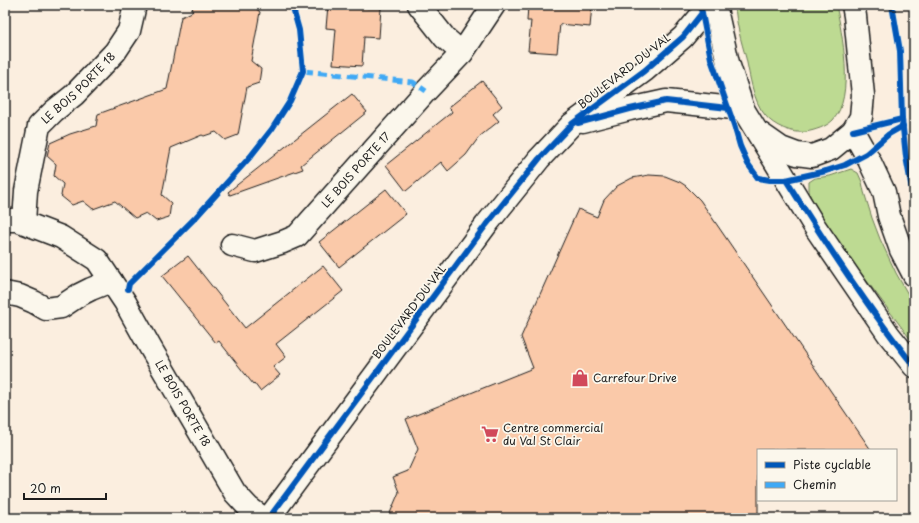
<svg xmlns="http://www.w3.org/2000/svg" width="919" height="523" viewBox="0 0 919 523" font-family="'Playpen Sans',sans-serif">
  <rect width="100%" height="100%" fill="#fbeedf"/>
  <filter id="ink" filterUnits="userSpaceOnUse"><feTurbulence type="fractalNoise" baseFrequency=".025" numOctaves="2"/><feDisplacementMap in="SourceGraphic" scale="8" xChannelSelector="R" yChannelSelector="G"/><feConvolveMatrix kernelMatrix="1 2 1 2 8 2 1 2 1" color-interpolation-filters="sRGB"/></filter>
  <g filter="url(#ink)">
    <!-- green -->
    <g fill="#bdda92" stroke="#6c7b57">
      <path d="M735,5H836C842,33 855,97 833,120C826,127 815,130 806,132C793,134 773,126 765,115C753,101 750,76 746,58C741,41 736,23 735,5Z"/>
      <polygon points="851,169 858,173 862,182 864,192 872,218 880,239 896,273 914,305 914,344 852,261 833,233 812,200 809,193 809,182 815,178 830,176"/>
    </g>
    <!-- building -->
    <g fill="#fac9a9" stroke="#1c1c1c">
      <polygon points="193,5 252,5 260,12 251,61 261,69 259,83 247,87 238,135 225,140 216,132 204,136 202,135 171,148 162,195 171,203 169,217 156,221 146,213 135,218 115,201 93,209 83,201 72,205 61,196 63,184 54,176 56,164 47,156 50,143 70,134 96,126 98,114 167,89 181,17 192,12"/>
      <polygon points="328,5 367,5 367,8 381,8 379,38 364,37 362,66 333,64 336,29 326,28"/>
      <polygon points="528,5 592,5 590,27 560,24 557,53 528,51 531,21 527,21"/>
      <polygon points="482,81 502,106 493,114 499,121 479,137 466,155 448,171 441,162 406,191 386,165 452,112 449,107"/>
      <polygon points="352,94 367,112 301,165 303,169 230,195 228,192"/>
      <polygon points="649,175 665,176 680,182 686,186 700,200 871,450 758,450 758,518 388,518 399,492 393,477 408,471 418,449 406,419 533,368 521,337 578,209 597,217 604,200 617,186 632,178"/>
      <polygon points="386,189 406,214 339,267 319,242"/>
      <polygon points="188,256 245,328 323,266 343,291 276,344 286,357 273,367 280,375 260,391 254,383 253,384 219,341 216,343 162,276"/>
    </g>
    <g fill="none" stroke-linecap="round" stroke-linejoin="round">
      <!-- minor casing -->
      <g stroke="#1c1c1c" stroke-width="25">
        <g id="minor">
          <polyline points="419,5 445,38 462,53"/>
          <path id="s1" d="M5,220H17L61,237L97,260L125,302L150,347L235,493L249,508L263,518"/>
          <path id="s2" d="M24,222L26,191L39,126L54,111L74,95L115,52L129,31L135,5"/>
          <path id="s3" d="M232,245L255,251L283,242L297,236L426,91L462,53L494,5"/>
          <polyline points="5,293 20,296 34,302 46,309 61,307 79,295 91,289 111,281"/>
        </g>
      </g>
      <!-- tertiary casing -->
      <g stroke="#1c1c1c" stroke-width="25">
        <g id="tertiary">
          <polyline points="715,5 728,63 743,109 815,227 889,335 914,366"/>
          <polyline points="583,121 630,109 666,101 743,109"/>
          <polyline points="853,131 869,160 884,192 889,216 901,250 914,275"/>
          <polyline points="761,134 781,148 797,154 812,156 831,149 853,131 861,117 863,95 855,16 853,5"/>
          <polyline points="269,518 486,225 539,159 572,124 644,71 683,37 710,5"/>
        </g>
      </g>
      <!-- minor -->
      <use href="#minor" stroke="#fbf7ec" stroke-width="22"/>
      <!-- tertiary -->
      <use href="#tertiary" stroke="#fbf7ec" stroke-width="22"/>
      <!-- quiet -->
      <polyline stroke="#3fa9f5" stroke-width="5" stroke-dasharray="10 5" stroke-linecap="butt" points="303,71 413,82 426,91"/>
      <!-- cycleway casing -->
      <g stroke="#fbf7ec" stroke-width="8">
        <g id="cycleway">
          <polyline points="700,5 702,13 711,59 734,125 740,146 748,164 758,178 770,180 786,180 826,171 845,165 866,154 889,134 903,126"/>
          <polyline points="892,5 900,51 902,119 906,157 914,200"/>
          <polyline points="578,123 630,109 666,101 728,108"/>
          <polyline points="853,131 902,119"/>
          <path d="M786,180C826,244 867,307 914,366"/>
          <polyline points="128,289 129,284 196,217 250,157 272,129 290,101 303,71 299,30 292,5"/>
          <polyline points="269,518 486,225 539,159 572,124 644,71 683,37 702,13"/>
        </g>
      </g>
      <!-- cycleway -->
      <use href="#cycleway" stroke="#0057b8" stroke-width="6"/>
    </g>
  </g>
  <!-- icons -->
  <defs>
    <g id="shop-bare" transform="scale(1.38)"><path d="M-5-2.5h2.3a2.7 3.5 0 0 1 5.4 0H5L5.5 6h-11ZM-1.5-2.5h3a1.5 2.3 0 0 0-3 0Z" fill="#d1495b" stroke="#fbf7ec" stroke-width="2.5" paint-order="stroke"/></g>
    <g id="supermarket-bare" transform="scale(1.38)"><path d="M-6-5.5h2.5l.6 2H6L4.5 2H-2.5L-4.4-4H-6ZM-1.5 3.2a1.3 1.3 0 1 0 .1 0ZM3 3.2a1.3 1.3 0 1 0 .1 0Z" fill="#d1495b" stroke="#fbf7ec" stroke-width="2.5" paint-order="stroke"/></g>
  </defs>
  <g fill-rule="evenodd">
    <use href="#shop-bare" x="580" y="378"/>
    <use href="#supermarket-bare" x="490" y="434"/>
  </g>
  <g text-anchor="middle" stroke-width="3.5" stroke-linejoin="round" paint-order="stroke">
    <!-- street labels -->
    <g font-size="11" fill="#1c1c1c" stroke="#fbf7ec">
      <text transform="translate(624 71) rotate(-38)" y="4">BOULEVARD DU VAL</text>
      <text dy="4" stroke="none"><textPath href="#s2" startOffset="152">LE BOIS PORTE 18</textPath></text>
      <text dy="4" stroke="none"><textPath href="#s3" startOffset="157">LE BOIS PORTE 17</textPath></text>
      <text transform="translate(409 312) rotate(-53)" y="4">BOULEVARD DU VAL</text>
      <text dy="4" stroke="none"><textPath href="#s1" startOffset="269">LE BOIS PORTE 18</textPath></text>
    </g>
    <!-- poi labels -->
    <g font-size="11" fill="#1c1c1c" stroke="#fbf7ec" text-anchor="start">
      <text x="593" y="382">Carrefour Drive</text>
      <text x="503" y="432">Centre commercial<tspan x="503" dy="13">du Val St Clair</tspan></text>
    </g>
  </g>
  <!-- margin -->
  <rect width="919" height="523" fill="none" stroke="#fbf7ec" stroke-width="20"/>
  <rect x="10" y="10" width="899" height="503" fill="none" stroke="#1c1c1c" stroke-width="1.5" filter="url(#ink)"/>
  <!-- legend -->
  <rect x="757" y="449" width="140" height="52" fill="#fbf7ec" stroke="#a29f99"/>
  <rect x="765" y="462" width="20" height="6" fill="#0057b8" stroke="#a29f99"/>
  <text x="793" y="469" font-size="12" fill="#1c1c1c">Piste cyclable</text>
  <rect x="765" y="482" width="20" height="6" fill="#3fa9f5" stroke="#a29f99"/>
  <text x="793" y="489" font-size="12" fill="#1c1c1c">Chemin</text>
  <!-- scale -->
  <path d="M24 493v6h82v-6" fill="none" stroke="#1c1c1c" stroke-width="2"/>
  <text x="30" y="493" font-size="12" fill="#1c1c1c" stroke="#fbf7ec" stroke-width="3" paint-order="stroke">20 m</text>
</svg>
